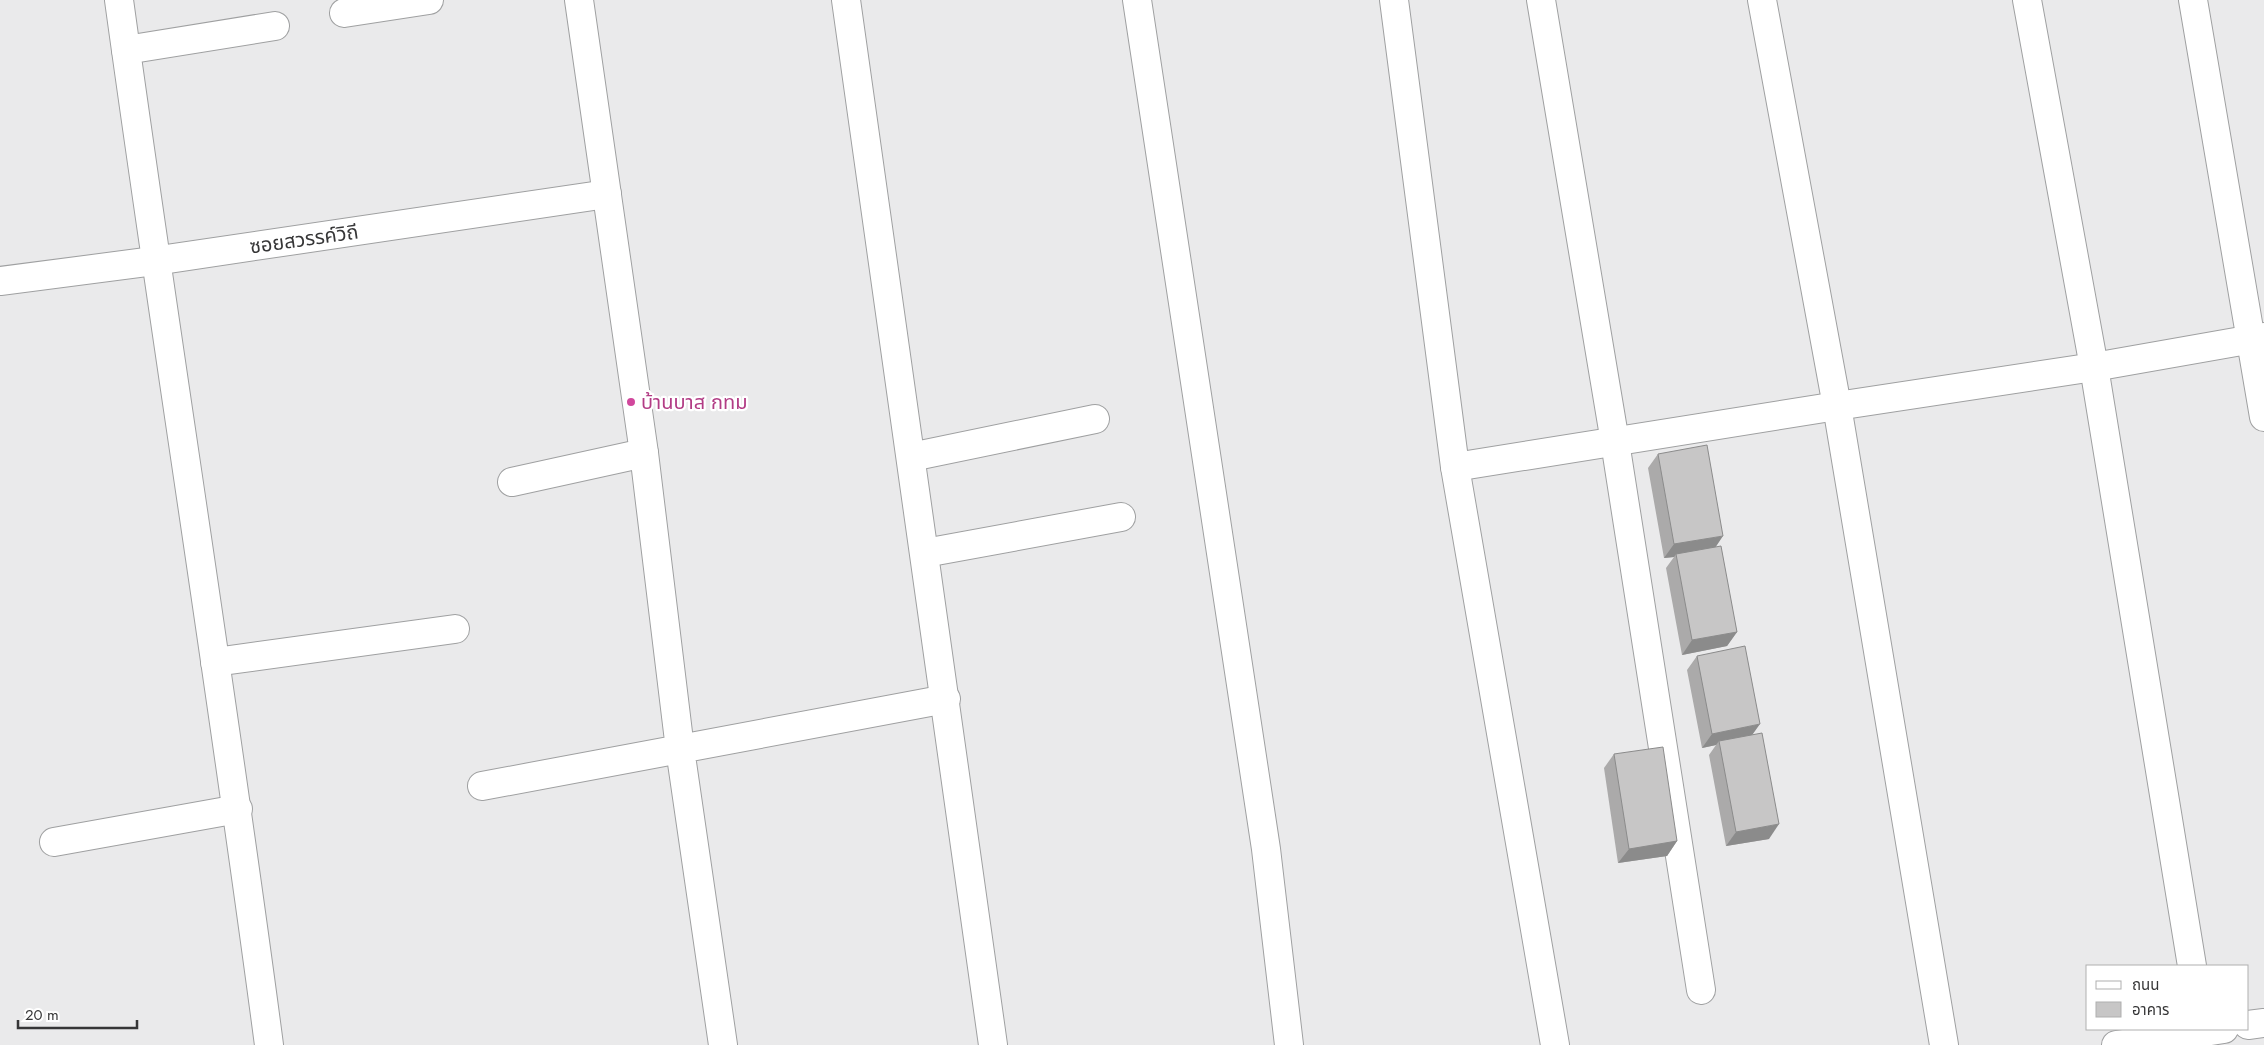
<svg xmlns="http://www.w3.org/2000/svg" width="2264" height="1045" viewBox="0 0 2264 1045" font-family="Jost,'Noto Sans Thai',sans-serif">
  <rect width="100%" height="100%" fill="#eaeaeb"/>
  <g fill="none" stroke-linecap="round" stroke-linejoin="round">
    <!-- minor casing -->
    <g stroke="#9fa0a1" stroke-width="30">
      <g id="minor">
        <path d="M119,0C167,349 223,696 269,1045"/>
        <polyline points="846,0 993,1045"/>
        <polyline points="1137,0 1266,849 1289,1045"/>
        <polyline points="1394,0 1455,467 1555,1045"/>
        <polyline points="1541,0 1615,442 1701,990"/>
        <polyline points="1762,0 1837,406 1944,1045"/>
        <polyline points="2027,0 2094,367 2192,966"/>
        <polyline points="2193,0 2264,417"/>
        <polyline points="344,13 429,0"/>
        <polyline points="126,50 275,26"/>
        <polyline points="0,281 154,261 607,194"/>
        <polyline points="911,457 1095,419"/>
        <polyline points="1455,467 1837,406 2094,367 2264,337"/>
        <polyline points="512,482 644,453"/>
        <polyline points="925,553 1121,517"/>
        <polyline points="215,662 455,629"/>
        <polyline points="482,786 680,749 644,453 579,0"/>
        <polyline points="54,842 238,809"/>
        <polyline points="2248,1025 2264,1023"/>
        <polyline points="723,1045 680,749 946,699"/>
        <polyline points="2116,1045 2224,1029"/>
      </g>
    </g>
    <!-- minor -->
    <use href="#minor" stroke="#fff" stroke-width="28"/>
  </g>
  <!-- wall -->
  <g fill="#abaaaa">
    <polygon points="1658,454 1715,547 1737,632 1727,646 1682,655 1666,568 1674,557 1664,558 1648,468"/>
    <polygon points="1697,656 1752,735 1769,839 1726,846 1709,755 1716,745 1702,748 1687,670"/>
    <polygon points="1614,754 1677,841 1667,856 1618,863 1604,768"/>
  </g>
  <!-- shaded-wall -->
  <g fill="#8b8b8b">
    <polygon points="1723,536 1713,551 1676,554 1674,557 1664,558 1674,544"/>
    <polygon points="1737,632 1727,646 1682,655 1692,640"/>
    <polygon points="1760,724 1750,738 1719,741 1716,745 1702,748 1712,734"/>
    <polygon points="1779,824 1769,839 1726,846 1736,832"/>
    <polygon points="1677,841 1667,856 1618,863 1629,849"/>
  </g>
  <!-- building -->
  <g fill="#c7c6c6" stroke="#8b8b8b">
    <polygon points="1707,445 1723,536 1674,544 1658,454"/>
    <polygon points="1721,546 1737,632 1692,640 1676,554"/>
    <polygon points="1745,646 1760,724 1712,734 1697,656"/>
    <polygon points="1762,733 1779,824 1736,832 1719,741"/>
    <polygon points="1663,747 1677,841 1629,849 1614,754"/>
  </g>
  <!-- markers -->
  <circle fill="#d1479c" stroke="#fff" stroke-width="2" cx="631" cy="402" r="5"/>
  <g text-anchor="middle" stroke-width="4.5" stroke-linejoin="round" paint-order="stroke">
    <!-- street labels -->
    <g font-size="20" fill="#363637" stroke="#fff">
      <text transform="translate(304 239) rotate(-8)" y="7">ซอยสวรรค์วิถี</text>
    </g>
    <!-- hotel labels -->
    <g font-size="20" fill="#b23c85" stroke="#fff" text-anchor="start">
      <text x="641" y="409">บ้านบาส กทม</text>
    </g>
  </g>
  <!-- legend -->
  <rect x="2086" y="965" width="162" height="65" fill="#ffffff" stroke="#afafaf"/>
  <rect x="2096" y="981" width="25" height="8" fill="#ffffff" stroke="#afafaf"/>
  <text x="2132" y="990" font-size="15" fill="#363637">ถนน</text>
  <rect x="2096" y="1002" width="25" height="15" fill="#c7c6c6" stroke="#afafaf"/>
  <text x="2132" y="1015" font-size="15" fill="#363637">อาคาร</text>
  <!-- scale -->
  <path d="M18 1020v8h119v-8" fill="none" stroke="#363637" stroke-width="2.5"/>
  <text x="25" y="1020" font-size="15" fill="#363637" stroke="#ffffff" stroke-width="4" paint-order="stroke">20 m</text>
</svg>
